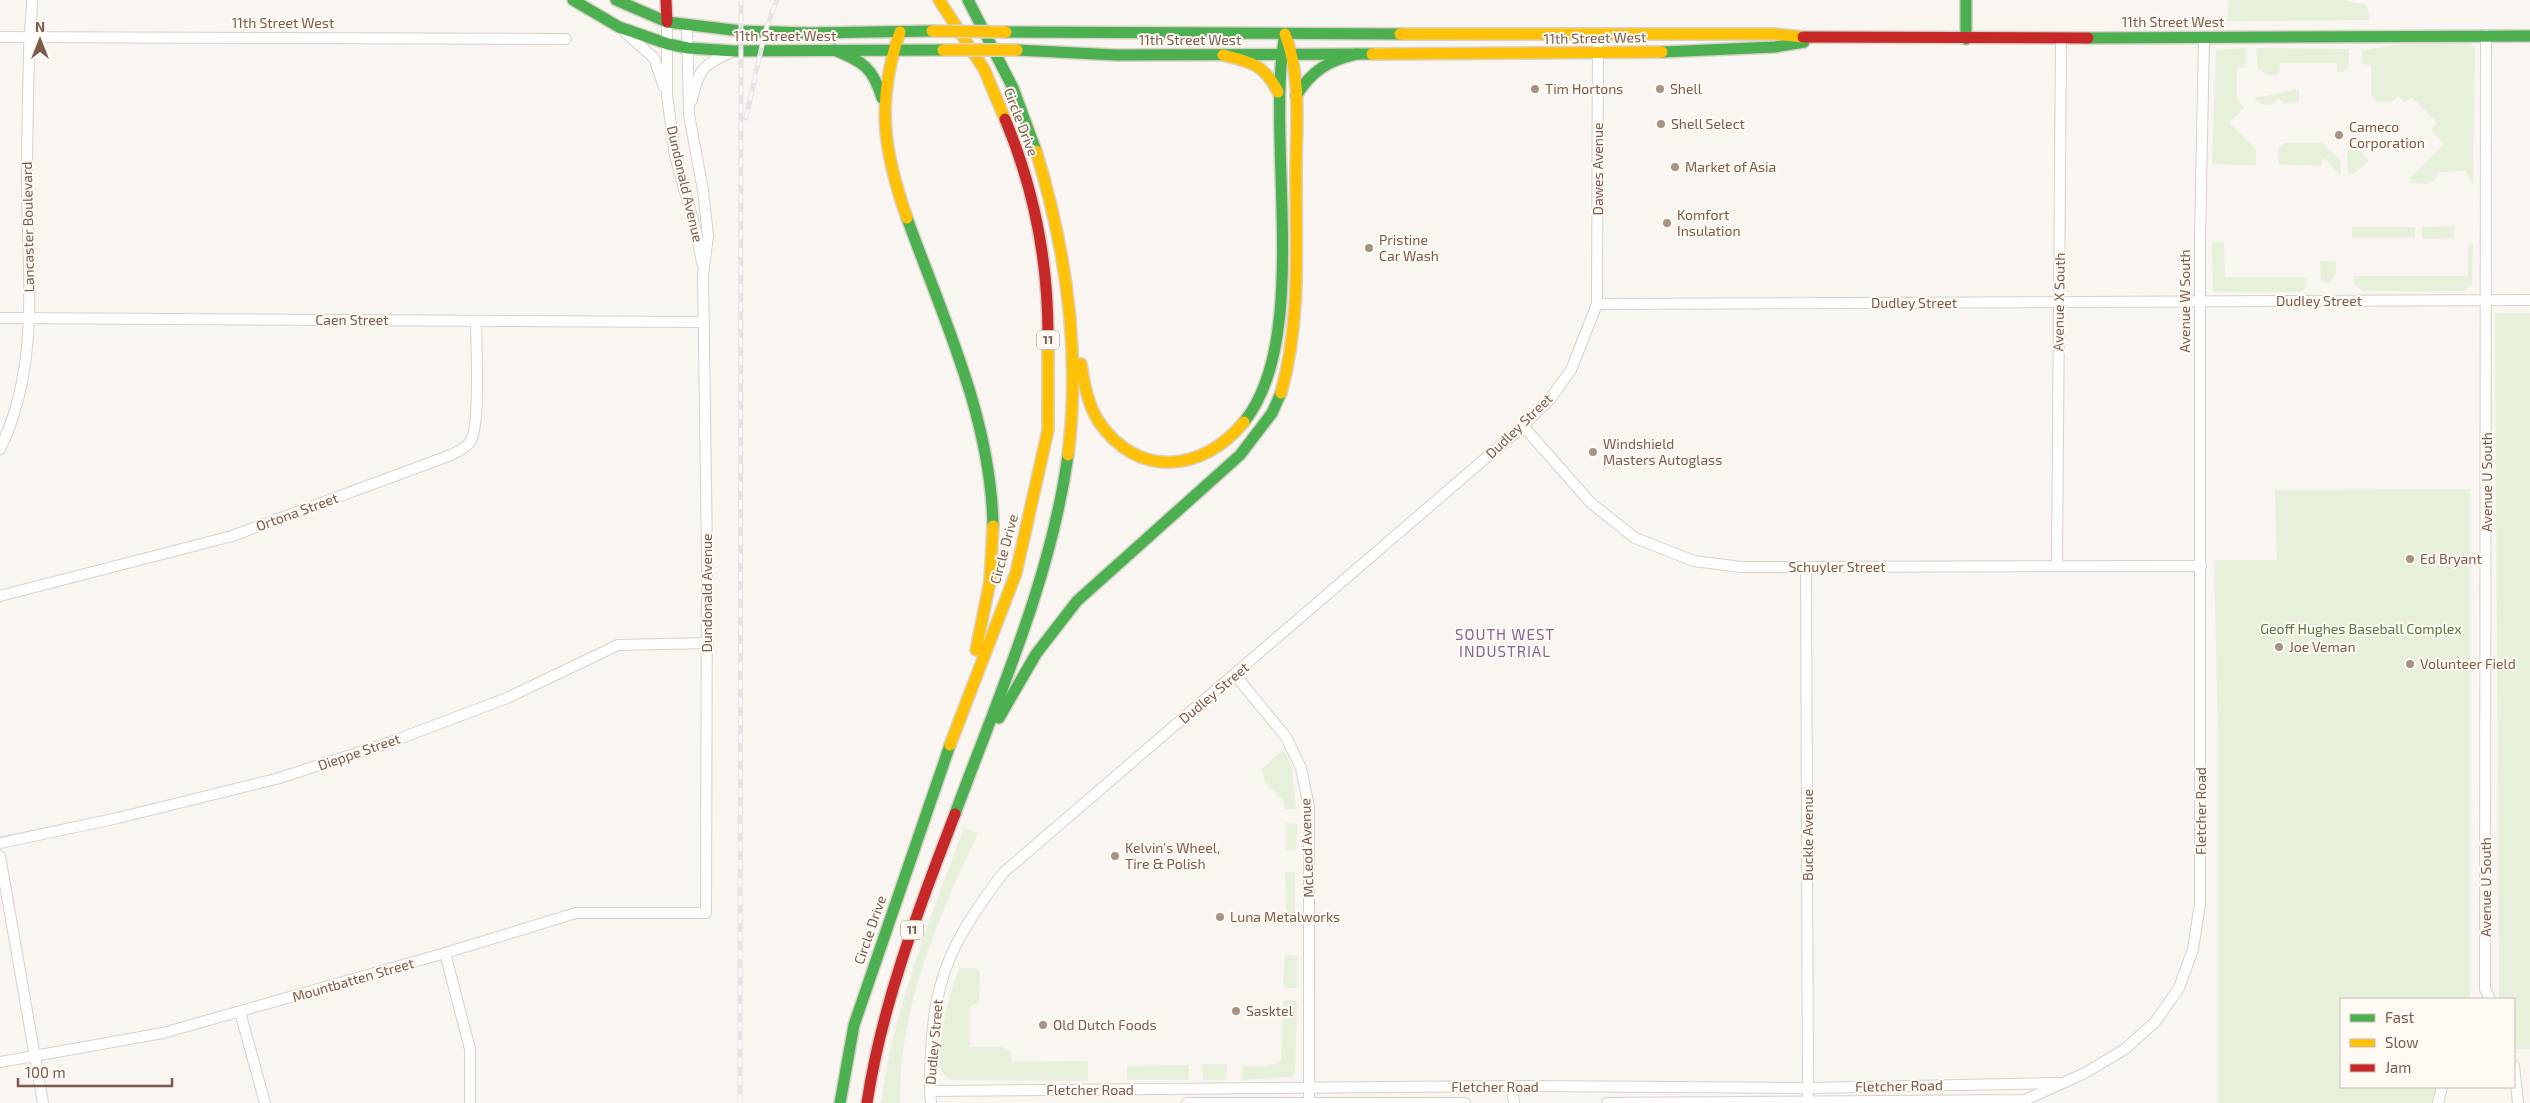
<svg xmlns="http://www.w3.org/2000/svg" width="2530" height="1103" viewBox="0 0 2530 1103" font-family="'Exo 2',sans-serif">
  <rect width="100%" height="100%" fill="#f9f5f0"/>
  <!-- green -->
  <g fill="#e7f0db">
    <polygon points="2229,0 2343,0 2367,5 2370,20 2227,21"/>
    <polygon points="2464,35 2475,49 2473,184 2466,171 2439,172 2435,180 2426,184 2410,183 2411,177 2444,144 2431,130 2437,123 2412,97 2404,103 2398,96 2391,102 2378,102 2371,96 2371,65 2362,64 2362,50"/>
    <polygon points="2246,48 2246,67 2237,68 2237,98 2244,108 2229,123 2254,148 2256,152 2256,165 2212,164 2216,50"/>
    <polygon points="2256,48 2349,49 2349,67 2343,72 2337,72 2337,63 2280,63 2279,74 2267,75 2258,68"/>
    <polygon points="2299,89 2299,102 2283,103 2278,98 2271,105 2261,104 2254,98"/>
    <polygon points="2284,143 2322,143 2340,160 2341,176 2323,157 2321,166 2279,164 2278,149"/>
    <polygon points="2347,149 2359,150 2369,161 2353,174 2348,174"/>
    <polygon points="2455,226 2454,238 2422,239 2422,227"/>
    <rect x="2352" y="227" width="63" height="11"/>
    <polygon points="2212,242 2224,242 2225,277 2306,277 2306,288 2300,292 2213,292"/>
    <polygon points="2473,244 2472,285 2463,291 2362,291 2354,284 2354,276 2468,276 2468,245"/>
    <polygon points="2320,261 2336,262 2336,273 2330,283 2321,282"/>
    <polygon points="2495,313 2530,313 2530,1049 2515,1049 2514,1044 2514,999 2499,999"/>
    <polygon points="2470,489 2470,999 2341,999 2341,1087 2437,1087 2433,1103 2218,1103 2218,737 2214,560 2277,560 2275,490"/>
    <polygon points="1284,749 1292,768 1296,809 1285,809 1284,802 1265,783 1262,769"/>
    <polygon points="1286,823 1297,824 1296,850 1286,850"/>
    <path d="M964,828L978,833C938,918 899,1007 900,1103H881C894,1008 930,918 964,828Z"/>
    <polygon points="1285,872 1295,872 1295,926 1287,925"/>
    <polygon points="1285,954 1297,956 1297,986 1295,988 1285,988 1283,986"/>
    <path d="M959,968H976L980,971L979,1003L970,1006V1047H1001L1010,1050L1012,1062L1088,1061V1081L952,1080C947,1077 943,1075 941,1069C935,1045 951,991 959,968Z"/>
    <path d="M1286,1000H1294L1297,1003L1295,1073L1292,1077L1242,1080L1243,1066C1255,1066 1273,1069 1281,1059L1283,1003Z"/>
    <polygon points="1202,1064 1227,1064 1226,1080 1203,1080"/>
    <polygon points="1189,1065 1188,1080 1127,1080 1127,1066"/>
  </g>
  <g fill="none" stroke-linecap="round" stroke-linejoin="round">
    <!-- street casing -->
    <g stroke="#d7d1cb" stroke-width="12">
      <g id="street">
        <polyline points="667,22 667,95 675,156 696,231 702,263"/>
        <polyline points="626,33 654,58 664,87"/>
        <polyline points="2486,35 2485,989 2490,999"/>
        <polyline points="0,37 566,39"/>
        <path d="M692,100C698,69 704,64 732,52"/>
        <polyline points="1597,304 2530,300"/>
        <polyline points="0,318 704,322"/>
        <polyline points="1523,426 1591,503 1635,538 1694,561 1741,567 2201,566"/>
        <path d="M0,449C41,365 27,272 27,181C27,139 28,96 29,53C29,35 32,18 32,0"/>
        <polyline points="2057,566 2061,38"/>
        <polyline points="1806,567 1808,1103"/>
        <path d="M0,596L232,536L451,455C457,452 466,448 470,442C481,427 476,343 476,321"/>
        <polyline points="1235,675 1286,737 1301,768 1309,807 1309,1102"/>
        <polyline points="0,843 118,818 276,779 388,743 507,698 618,645 708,643"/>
        <polyline points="0,856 43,1103"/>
        <polyline points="445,953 470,1049 470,1103"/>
        <polyline points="240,1012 265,1103"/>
        <polyline points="0,1062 163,1033 445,953 576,913 706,913 707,555 703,274 708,236 703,190 689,115 687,25"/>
        <polyline points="2514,1066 2518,1103"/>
        <polyline points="1512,1086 1514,1103"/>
        <polyline points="930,1091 1512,1086 1809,1088 2058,1083"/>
        <path d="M931,1103C929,1086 930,1070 931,1053C934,973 956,936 1003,873L1523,426L1550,399L1571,370L1597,304L1598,35"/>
        <polyline points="1187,1103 1465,1103"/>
        <polyline points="1607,1103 2025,1100 2085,1073 2125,1049 2155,1022 2179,988 2193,949 2200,904 2200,237 2204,37"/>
        <polyline points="2438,1103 2442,1087"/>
      </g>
    </g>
    <!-- fast casing -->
    <g stroke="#d9d2cb" stroke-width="14">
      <g id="fast">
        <polyline points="573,0 619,27 668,44 688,48 734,51 943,50"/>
        <polyline points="616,0 667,22 741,31 808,33 932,31"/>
        <polyline points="968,0 1013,88 1036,151"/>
        <polyline points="1966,0 1966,39"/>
        <polyline points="1006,32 1400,34"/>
        <polyline points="2088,38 2530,36"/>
        <path d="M834,50C863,61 873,68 882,98"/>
        <polyline points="1017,50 1116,55 1372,54"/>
        <polyline points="1662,52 1775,47 1804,42"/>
        <path d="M1296,96C1312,70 1328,61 1357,54"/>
        <path d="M907,218C943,318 991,418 993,526"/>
        <path d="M1244,422C1312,338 1265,141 1285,34"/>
        <polyline points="999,718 1036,654 1077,601 1240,455 1272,413 1281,393"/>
        <path d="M955,814C998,697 1051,579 1068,455"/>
        <polyline points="840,1103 854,1025 950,745"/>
      </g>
    </g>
    <!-- slow casing -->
    <g stroke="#d9d2cb" stroke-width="14">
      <g id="slow">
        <polyline points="939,0 984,69 1005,119"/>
        <path d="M900,32C876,101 883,150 907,218"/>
        <polyline points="1400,34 1774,34 1803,37"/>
        <polyline points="1372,54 1662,52"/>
        <path d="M1223,55C1251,62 1264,64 1278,92"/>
        <path d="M1036,151C1066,249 1081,353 1068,455"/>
        <path d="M1081,364C1084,384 1088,405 1099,422C1138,479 1203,472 1244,422"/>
        <path d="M1281,393C1301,322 1296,247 1296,174C1296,128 1302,77 1285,34"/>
        <polyline points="976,650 990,581 993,526"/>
        <polyline points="950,745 1016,573 1048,430 1048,335"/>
      </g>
    </g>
    <!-- jam casing -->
    <g stroke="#d9d2cb" stroke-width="14">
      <g id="jam">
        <polyline points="666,0 667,22"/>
        <polyline points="1803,37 2088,38"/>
        <path d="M1005,119C1033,186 1048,261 1048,335"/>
        <path d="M867,1103C882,1003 919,908 955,814"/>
      </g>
    </g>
    <!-- street -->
    <use href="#street" stroke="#fefefd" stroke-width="10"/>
    <!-- fast -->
    <use href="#fast" stroke="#4caf50" stroke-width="11"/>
    <!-- slow -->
    <use href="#slow" stroke="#ffc107" stroke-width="11"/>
    <!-- jam -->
    <use href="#jam" stroke="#c62828" stroke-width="11"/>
    <!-- rail casing -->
    <g stroke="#e6e3e7" stroke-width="5">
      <g id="rail">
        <polyline points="746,118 765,32 777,0"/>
        <polyline points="740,1103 741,0"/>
      </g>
    </g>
    <!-- rail -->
    <use href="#rail" stroke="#fffaf3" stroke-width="3" stroke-dasharray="9" stroke-linecap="butt"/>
    <!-- slow-bridge casing -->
    <g stroke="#d9d2cb" stroke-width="14" stroke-linecap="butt">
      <g id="slow-bridge">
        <polyline points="932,31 1006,32"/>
        <polyline points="943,50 1017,50"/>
      </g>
    </g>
    <!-- slow-bridge -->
    <use href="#slow-bridge" stroke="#ffc107" stroke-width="11"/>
  </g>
  <!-- markers -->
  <g fill="#a69286" stroke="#fffaf3" stroke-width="2">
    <circle cx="1535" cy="89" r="5"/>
    <circle cx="1660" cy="89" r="5"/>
    <circle cx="1661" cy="124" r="5"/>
    <circle cx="2339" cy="135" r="5"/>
    <circle cx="1675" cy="167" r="5"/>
    <circle cx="1667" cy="223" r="5"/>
    <circle cx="1369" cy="248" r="5"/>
    <circle cx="1593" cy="452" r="5"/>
    <circle cx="2410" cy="559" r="5"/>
    <circle cx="2279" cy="647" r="5"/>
    <circle cx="2410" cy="664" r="5"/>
    <circle cx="1115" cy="856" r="5"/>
    <circle cx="1220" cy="917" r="5"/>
    <circle cx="1236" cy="1011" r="5"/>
    <circle cx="1043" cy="1025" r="5"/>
  </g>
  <g text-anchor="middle" stroke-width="4" stroke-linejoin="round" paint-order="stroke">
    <!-- shield labels -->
    <g fill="#fffaf3" stroke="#a28b7f" stroke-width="1">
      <rect x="1037" y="330.5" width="22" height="19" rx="4"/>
      <rect x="901" y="920.5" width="22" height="19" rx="4"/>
    </g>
    <g font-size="12" font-weight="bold" fill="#7a5c4d">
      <text x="1048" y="344">11</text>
      <text x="912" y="934">11</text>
    </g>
    <!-- street labels -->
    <g font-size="14" fill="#7a5c4d" stroke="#fffaf3">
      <text x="2173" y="27">11th Street West</text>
      <text x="283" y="28">11th Street West</text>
      <text x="785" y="41">11th Street West</text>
      <text transform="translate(1595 38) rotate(-1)" y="5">11th Street West</text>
      <text x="1190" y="45">11th Street West</text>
      <text transform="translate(1021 122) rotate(69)" y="5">Circle Drive</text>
      <text transform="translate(1598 169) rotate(-90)" y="5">Dawes Avenue</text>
      <text transform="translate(685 184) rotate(77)" y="5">Dundonald Avenue</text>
      <text transform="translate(28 227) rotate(-91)" y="5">Lancaster Boulevard</text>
      <text transform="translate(2185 301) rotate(-90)" y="5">Avenue W South</text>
      <text x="2319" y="306">Dudley Street</text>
      <text transform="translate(2059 302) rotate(-89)" y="5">Avenue X South</text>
      <text x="1914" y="308">Dudley Street</text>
      <text x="352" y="325">Caen Street</text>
      <text transform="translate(1519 426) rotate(-44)" y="5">Dudley Street</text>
      <text transform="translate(2487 482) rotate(-90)" y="5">Avenue U South</text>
      <text transform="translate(297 512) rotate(-20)" y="5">Ortona Street</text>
      <text transform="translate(1004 549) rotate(-75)" y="5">Circle Drive</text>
      <text x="1837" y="572">Schuyler Street</text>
      <text transform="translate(707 593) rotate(-90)" y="5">Dundonald Avenue</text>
      <text transform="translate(1214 693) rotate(-40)" y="5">Dudley Street</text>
      <text transform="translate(359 752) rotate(-19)" y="5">Dieppe Street</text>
      <text transform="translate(2201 811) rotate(-90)" y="5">Fletcher Road</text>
      <text transform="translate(1808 835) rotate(-90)" y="5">Buckle Avenue</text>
      <text transform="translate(1307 848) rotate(-92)" y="5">McLeod Avenue</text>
      <text transform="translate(2486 887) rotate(-90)" y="5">Avenue U South</text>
      <text transform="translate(870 930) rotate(-71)" y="5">Circle Drive</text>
      <text transform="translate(353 980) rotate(-16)" y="5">Mountbatten Street</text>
      <text transform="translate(934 1042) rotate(-85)" y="5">Dudley Street</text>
      <text transform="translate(1899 1086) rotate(-1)" y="5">Fletcher Road</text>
      <text x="1495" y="1092">Fletcher Road</text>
      <text x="1090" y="1095">Fletcher Road</text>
    </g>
    <!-- poi labels -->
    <g font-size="14" fill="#7a5c4d" stroke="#fffaf3" text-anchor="start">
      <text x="1545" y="94">Tim Hortons</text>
      <text x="1670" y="94">Shell</text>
      <text x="1671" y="129">Shell Select</text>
      <text x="2349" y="132">Cameco<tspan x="2349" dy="16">Corporation</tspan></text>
      <text x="1685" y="172">Market of Asia</text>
      <text x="1677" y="220">Komfort<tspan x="1677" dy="16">Insulation</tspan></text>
      <text x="1379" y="245">Pristine<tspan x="1379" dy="16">Car Wash</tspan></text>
      <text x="1603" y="449">Windshield<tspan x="1603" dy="16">Masters Autoglass</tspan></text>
      <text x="2420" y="564">Ed Bryant</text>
      <text x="2289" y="652">Joe Veman</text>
      <text x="2420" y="669">Volunteer Field</text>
      <text x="1125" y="853">Kelvin's Wheel,<tspan x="1125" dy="16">Tire &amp; Polish</tspan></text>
      <text x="1230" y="922">Luna Metalworks</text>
      <text x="1246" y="1016">Sasktel</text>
      <text x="1053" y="1030">Old Dutch Foods</text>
    </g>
    <!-- park labels -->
    <g font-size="14" fill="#537a41" stroke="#fffaf3">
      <text x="2361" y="634">Geoff Hughes Baseball Complex</text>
    </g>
    <!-- neighbourhood labels -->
    <g font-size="15" letter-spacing="1" fill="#846695" stroke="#fffaf3">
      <text x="1505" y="640">SOUTH WEST<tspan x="1505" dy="17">INDUSTRIAL</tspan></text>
    </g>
  </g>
  <!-- legend -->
  <rect x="2340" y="998" width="175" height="90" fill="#fffaf3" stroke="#cabbb1"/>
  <rect x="2350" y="1014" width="25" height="8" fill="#4caf50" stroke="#cabbb1"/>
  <text x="2385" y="1023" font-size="15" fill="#7a5c4d">Fast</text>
  <rect x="2350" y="1039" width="25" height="8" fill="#ffc107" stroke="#cabbb1"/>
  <text x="2385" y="1048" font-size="15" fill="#7a5c4d">Slow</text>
  <rect x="2350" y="1064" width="25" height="8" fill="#c62828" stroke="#cabbb1"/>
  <text x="2385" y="1073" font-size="15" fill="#7a5c4d">Jam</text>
  <!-- north arrow -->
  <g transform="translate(40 40)" stroke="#fffaf3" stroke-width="4" paint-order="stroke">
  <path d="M0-4L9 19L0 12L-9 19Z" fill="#7a5c4d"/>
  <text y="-8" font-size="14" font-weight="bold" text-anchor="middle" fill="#7a5c4d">N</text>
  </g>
  <!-- scale -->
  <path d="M18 1078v8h154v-8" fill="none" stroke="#7a5c4d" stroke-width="2.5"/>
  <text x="25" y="1078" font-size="15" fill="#7a5c4d" stroke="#fffaf3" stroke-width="4" paint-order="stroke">100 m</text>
</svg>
